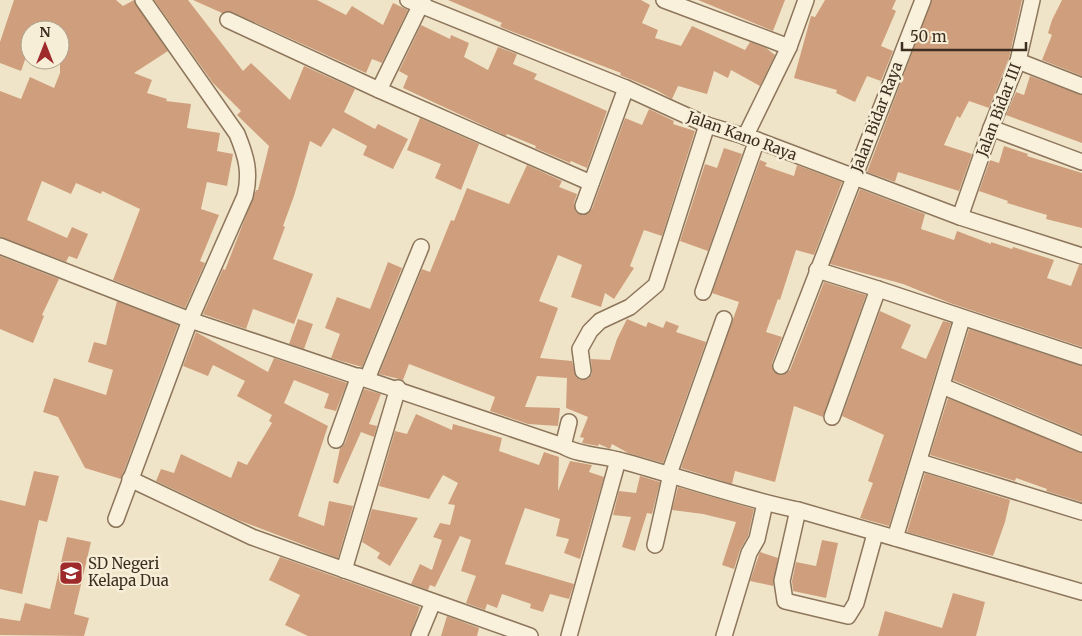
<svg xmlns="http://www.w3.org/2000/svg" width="1082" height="636" viewBox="0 0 1082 636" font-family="Merriweather,serif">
  <rect width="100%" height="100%" fill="#f0e4c8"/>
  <!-- building -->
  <g fill="#cf9f7d">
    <polygon points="14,0 116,0 123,6 134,0 168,51 134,73 152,80 147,93 167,99 166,101 191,104 187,128 220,133 217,151 233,154 227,186 207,182 201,209 219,215 200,261 205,263 185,308 113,280 140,209 102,191 101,194 76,183 71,194 42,181 27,220 67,238 72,227 88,234 77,259 69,256 66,262 0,237 0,91 21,99 30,77 54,88 60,73 60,30 30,30 30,46 21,71 0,63 0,42"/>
    <polygon points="154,0 188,0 243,71 251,63 290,100 304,66 355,89 344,112 375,129 378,124 408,139 393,169 363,155 367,146 333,128 321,147 310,141 294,196 283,226 285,227 273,259 313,274 294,324 253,309 246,329 203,314 223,269 225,270 256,190 258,190 269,146 237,115 241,111 213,83"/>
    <polygon points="193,0 317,0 346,15 352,6 383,25 393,3 408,10 382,63 372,59 366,73 232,12 222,13"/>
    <polygon points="448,0 641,0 650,5 642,23 658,30 655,38 681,46 692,26 745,50 750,42 766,48 775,55 760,86 731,70 728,78 714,71 707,94 678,86 672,99 656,90 620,75 621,73 503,28 500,26 502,23"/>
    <polygon points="698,0 785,0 773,31"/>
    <polygon points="825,0 896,0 892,9 896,11 881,46 893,51 881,81 867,76 855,102 836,93 837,90 794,78 811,16 815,17"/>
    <polygon points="932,0 1022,0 1009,58 989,108 969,101 960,118 957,116 944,145 972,154 959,191 898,172 895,182 867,172"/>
    <polygon points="1062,0 1082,0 1082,76 1042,60 1052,35 1048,33 1052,20"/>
    <polygon points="421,25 450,39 451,35 469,43 464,57 488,70 498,47 517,54 513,64 537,74 534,79 607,111 587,168 571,161 570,163 535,148 536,146 507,134 506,136 403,88 408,76 399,71"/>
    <polygon points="1030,76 1082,95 1082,143 1006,115 1016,92 1024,95"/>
    <polygon points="649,109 674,121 673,124 695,131 662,236 644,230 630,266 634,268 614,299 605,293 601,307 571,297 582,265 558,255 539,301 558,308 540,358 572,361 576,377 580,380 588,379 592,374 591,359 610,360 617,339 627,319 646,327 648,322 663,328 666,321 679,326 676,332 706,342 663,463 628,453 612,444 610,449 599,444 598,446 582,443 584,438 580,437 588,417 566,408 567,378 537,376 525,407 560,408 558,426 528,424 490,411 495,397 409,364 403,380 379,374 422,269 430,272 451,220 454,221 467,188 509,204 527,165 562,181 559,187 577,194 574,203 576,212 585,215 592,209 625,118 642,125"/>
    <polygon points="420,118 479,144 461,190 435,178 441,164 407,150"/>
    <polygon points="1004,146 1028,154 1027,156 1082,173 1082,228 1046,219 1047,215 1007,203 1008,201 979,191 990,160 999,163"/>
    <polygon points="724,148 742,154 708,251 680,241 705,164 717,168"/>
    <polygon points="760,160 767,163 765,166 794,176 797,165 842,182 814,255 796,250 780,300 778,299 766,332 782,337 772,363 774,372 782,375 790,370 824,282 866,295 823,417 794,406 775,482 735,471 732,484 681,468 739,302 712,293"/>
    <polygon points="860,189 925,214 921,229 954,240 957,231 991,244 991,242 1012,249 1013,247 1054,260 1047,278 1071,286 1079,265 1082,265 1082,347 950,303 903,284 830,264"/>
    <polygon points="0,256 59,279 42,315 44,316 33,343 0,329"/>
    <polygon points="388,262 402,268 362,367 331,358 340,334 325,328 337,297 370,309"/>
    <polygon points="117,301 178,325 121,479 85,468 58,417 43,412 54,378 106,395 113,370 88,362 94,342 106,345"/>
    <polygon points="880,311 911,325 901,348 926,359 943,321 951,323 889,526 860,518 873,483 868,481 884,435 842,416"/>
    <polygon points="298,319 313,324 304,349 289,344"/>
    <polygon points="969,329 1082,366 1082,434 953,380"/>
    <polygon points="196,332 268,372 274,358 347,383 336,411 324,408 329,394 294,380 284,403 328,426 298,516 324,526 329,501 353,506 338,558 238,520 156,481 161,469 174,473 181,454 231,478 238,461 247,465 272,423 269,421 272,415 237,396 245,381 213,365 208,376 183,366"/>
    <polygon points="364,389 381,394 369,424 377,426 374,437 361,432 338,484 333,482 340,448 345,443"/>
    <polygon points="948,398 1082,453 1082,502 1046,491 1047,489 1016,478 1015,481 930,455"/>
    <polygon points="416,414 452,430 453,424 502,438 499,451 539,465 544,452 559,457 558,491 570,461 592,465 589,472 604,477 580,559 564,553 569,539 556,536 560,519 525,508 505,564 574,584 569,599 550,594 543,612 530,608 531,604 502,594 497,608 487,604 485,610 466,603 476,576 461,571 471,540 460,536 435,587 430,585 428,590 411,584 420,564 432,570 442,540 433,537 440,523 450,525 455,505 448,504 458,483 443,475 429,499 379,486 395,431 407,434"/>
    <polygon points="34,471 59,476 47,522 39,520 22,594 0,589 0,500 25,506"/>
    <polygon points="925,473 1010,500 1005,522 993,556 907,532"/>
    <polygon points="640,476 660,482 652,514 647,513 635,551 622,547 631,517 613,515 619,491 636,493"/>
    <polygon points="678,487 754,509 748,536 740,550 734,569 722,565 736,522 703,514 672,510"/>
    <polygon points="372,509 418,518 390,566 377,558 380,553 362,542"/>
    <polygon points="67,537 91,542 74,614 89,618 84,636 0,635 0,618 20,621 25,603 50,609"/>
    <polygon points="822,540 838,543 826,598 793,591 792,581 796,562 816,566"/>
    <polygon points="760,552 778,558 773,586 750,581"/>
    <polygon points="280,557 420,607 410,636 308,636 285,625 300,595 269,580"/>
    <polygon points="953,593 985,602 976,636 878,636 885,611 942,628"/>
    <polygon points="447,616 479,628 477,636 441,636"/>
  </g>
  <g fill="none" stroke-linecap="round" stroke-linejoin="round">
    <!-- street casing -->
    <g stroke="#8d765c" stroke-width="18">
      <g id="street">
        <polyline points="408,0 626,88 707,125 757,140 960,217 1082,256"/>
        <polyline points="664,0 789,47"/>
        <polyline points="228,20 379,90 591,183"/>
        <polyline points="1018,61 1082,86"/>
        <polyline points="379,90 423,0"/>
        <polyline points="991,128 1082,162"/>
        <polyline points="745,137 789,47 806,0"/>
        <polyline points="583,206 626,88"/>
        <polyline points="960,217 991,128 1018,61 1032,0"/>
        <path d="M0,246L190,320L563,446C580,456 603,455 622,461C681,477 739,498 798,510L1082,592"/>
        <polyline points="817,270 878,289 1082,357"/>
        <polyline points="703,292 757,140"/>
        <polyline points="781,366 923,0"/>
        <polyline points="583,371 580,349 590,331 600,321 630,307 656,285 707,125"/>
        <polyline points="367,379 421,247"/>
        <polyline points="942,386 1082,444"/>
        <polyline points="832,417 878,289"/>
        <polyline points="336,440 359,376"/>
        <polyline points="563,446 569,422"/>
        <polyline points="920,462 1082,512"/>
        <polyline points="669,474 724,319"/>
        <polyline points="130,479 252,537 530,636"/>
        <polyline points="798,510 782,581 785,601 848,616 856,603 875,534"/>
        <path d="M116,519L190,320L245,196C251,172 246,156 237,134L143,0"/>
        <polyline points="895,538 962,319"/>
        <polyline points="655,545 671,474"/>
        <polyline points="344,570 398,388"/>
        <polyline points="419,636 433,602"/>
        <polyline points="569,636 618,460"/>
        <polyline points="724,636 749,553 757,539 765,503"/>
      </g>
    </g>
    <!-- street -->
    <use href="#street" stroke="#faf1dc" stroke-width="15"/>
  </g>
  <!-- icons -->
  <defs>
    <g id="school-square" transform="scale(1.25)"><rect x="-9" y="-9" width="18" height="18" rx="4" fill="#9e2a2b" stroke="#f7eed8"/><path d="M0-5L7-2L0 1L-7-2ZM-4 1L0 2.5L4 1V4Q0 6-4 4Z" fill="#fff"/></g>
  </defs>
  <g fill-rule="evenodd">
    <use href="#school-square" x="71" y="573"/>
  </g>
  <g text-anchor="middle" stroke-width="5" stroke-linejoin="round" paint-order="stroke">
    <!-- street labels -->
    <g font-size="15" fill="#3d2e20" stroke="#f7eed8">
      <text transform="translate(999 110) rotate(-69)" y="5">Jalan Bidar III</text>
      <text transform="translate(877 117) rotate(-69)" y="5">Jalan Bidar Raya</text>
      <text transform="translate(742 136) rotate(20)" y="5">Jalan Kano Raya</text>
    </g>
    <!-- poi labels -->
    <g font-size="15" fill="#3d2e20" stroke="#f7eed8" text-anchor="start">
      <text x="88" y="569">SD Negeri<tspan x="88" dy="17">Kelapa Dua</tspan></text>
    </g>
  </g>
  <!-- north arrow -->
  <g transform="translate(45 45)"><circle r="24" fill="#f7eed8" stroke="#ada18e"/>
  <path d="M0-4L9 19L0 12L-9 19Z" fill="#9e2a2b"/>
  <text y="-8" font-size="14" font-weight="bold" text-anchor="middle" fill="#3d2e20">N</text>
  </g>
  <!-- scale -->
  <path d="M902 42v8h124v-8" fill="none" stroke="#3d2e20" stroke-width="2.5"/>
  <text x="910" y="42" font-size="15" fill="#3d2e20" stroke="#f7eed8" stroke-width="4" paint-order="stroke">50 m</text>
</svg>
